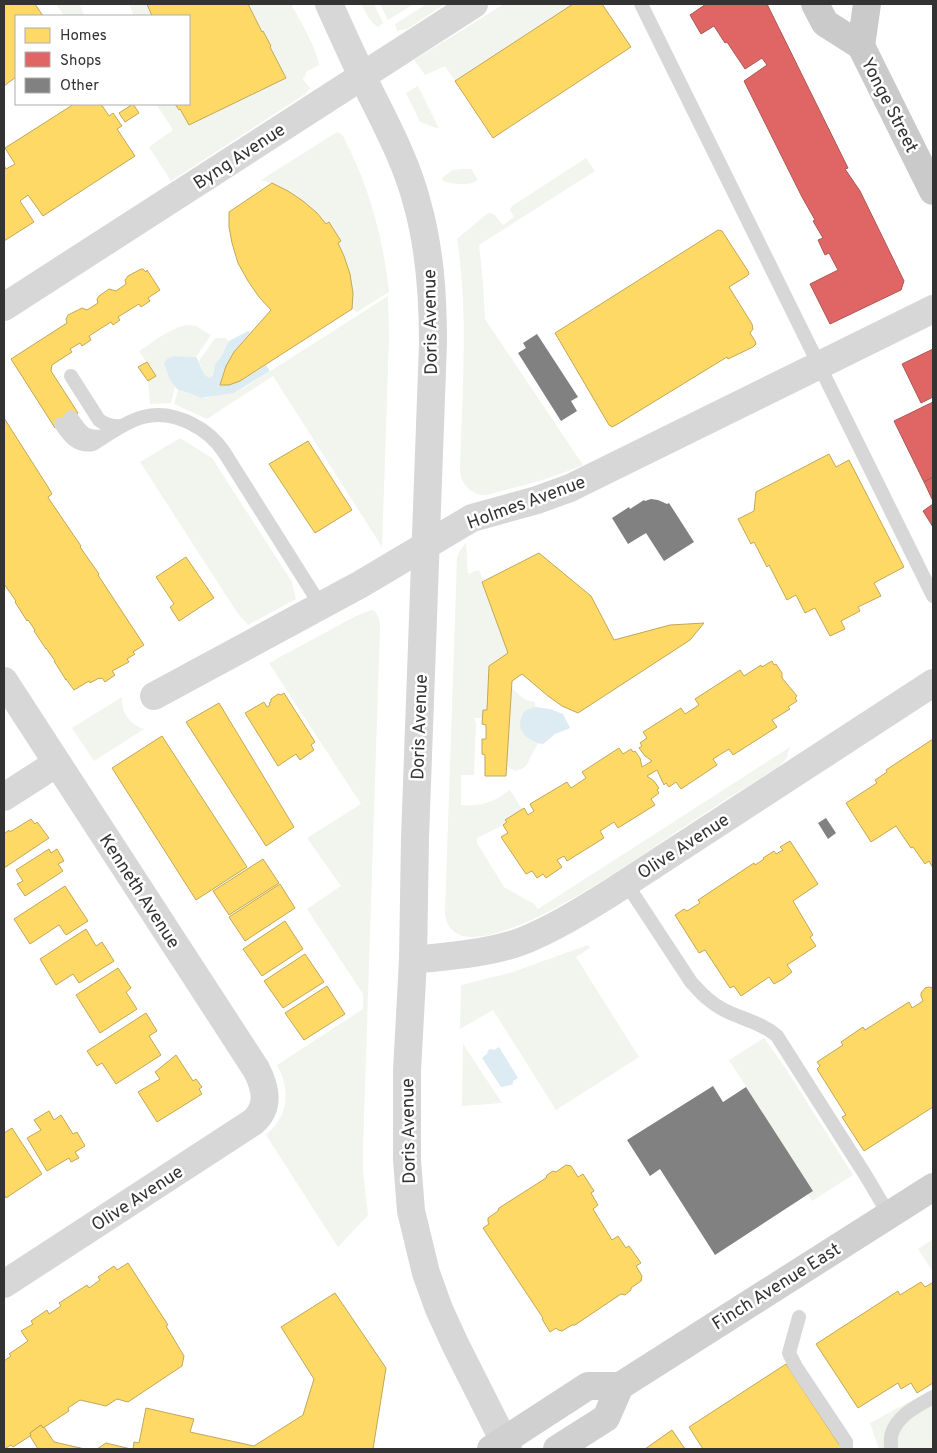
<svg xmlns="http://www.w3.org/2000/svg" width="937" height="1453" viewBox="0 0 937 1453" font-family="Overpass,sans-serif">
  <rect width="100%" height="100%" fill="#fff"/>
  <!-- green -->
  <g fill="#f1f5ed">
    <polygon points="56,4 79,4 85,16 64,16"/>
    <polygon points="129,4 147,4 152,16 134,16"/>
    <path d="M248,4H291C300,21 316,46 319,65L306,72L305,77L302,78L310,88L305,94L293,102L171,181L149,147L173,130L156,104H175L178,110L180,109L189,125L285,78L270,47L271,46L263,32H262Z"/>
    <path d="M361,4H374L383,23L378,27C369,21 366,13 361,4Z"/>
    <polygon points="380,4 414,4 388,20"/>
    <polygon points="427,4 445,4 407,29 397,31 395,24"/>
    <polygon points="504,4 573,4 455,81 445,66 425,75 414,60"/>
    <polygon points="418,86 439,129 420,122 406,93"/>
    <path d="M337,132L340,133L343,136C369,186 383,237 389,292L357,312L352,309C353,286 350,263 338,243L341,240L329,222L326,224C308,202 287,188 261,180Z"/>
    <path d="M586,158L595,171L479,245L483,282L485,319L583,465C557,476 531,484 505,490C496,492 486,497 478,494C467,491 461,481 460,471C462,393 469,316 457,239L488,213L494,214L503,225L514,217L510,210L512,206Z"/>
    <path d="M462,169H471L478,180C466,187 456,184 443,181L442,178L452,170Z"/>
    <polygon points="388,296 389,338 382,547 273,376 207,419 174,404 178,390 189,393 201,398 207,398 220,394 234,393 244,388"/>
    <path d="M189,325L196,326L211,335L196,357L174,356L165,367L170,380L175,386L171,403L150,404L148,381L156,376L139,351C154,342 170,327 189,325Z"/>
    <path d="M215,338H225L229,341C226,350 221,355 216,363C214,368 214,374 210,378C203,377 202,367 199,361Z"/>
    <polygon points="180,438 212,458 292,582 296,599 248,625 236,611 140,462"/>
    <path d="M466,543L468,574L479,570L508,653L489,666L487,710H483L482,718H474L476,723L474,775H461V805C481,807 494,802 510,790L522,809L505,820L507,822L503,825L477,838V843L504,887L534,904L538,909L790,747L786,759L778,767C743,789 708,811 673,834C646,852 453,992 445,913L457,558L459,552Z"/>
    <path d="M371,610L375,611L379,619L380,628L363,1149V1171L368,1215L338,1247L266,1135C289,1115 291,1091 277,1065L363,1009V994L307,909L341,886L307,838L361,804L269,663L356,616Z"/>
    <path d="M511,686C517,694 524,701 535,702L538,743L526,766L523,768L515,771L506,766Z"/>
    <path d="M122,697C121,712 129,724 144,729L94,761L72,728Z"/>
    <polygon points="588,945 590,948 576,957 639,1057 556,1110 493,1010 460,1029 461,985 510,973"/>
    <polygon points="764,1038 786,1069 853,1175 812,1201 808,1194 813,1191 729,1060"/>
    <polygon points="463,1044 502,1103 462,1106"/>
    <polygon points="933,1239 933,1272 918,1249"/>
    <polygon points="933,1389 933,1449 879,1449 870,1423"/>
  </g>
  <!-- water -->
  <g fill="#ddebf3">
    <path d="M248,331L250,333C236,349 224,364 220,385C238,385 252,374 266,365L270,371L234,393L201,398L189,393L178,390L170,380L164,364L167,359L174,356L196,357C201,364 202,376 210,378L213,375L215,364L222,355L229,341Z"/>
    <path d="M535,707L550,709L563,714C564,717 569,725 570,728L555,734L543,744C530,742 515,732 522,716C524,710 528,709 535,707Z"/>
    <path d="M499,1047L518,1078L513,1081V1084C511,1085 503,1087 501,1087L482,1058L487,1054L488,1050L492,1049L494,1050Z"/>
  </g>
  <!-- homes -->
  <g fill="#ffd966" stroke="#c2a757">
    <polygon points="4,4 35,4 43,16 16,16 16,77 4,86"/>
    <polygon points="147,4 248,4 262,32 263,31 271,46 270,47 286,78 189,125 180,109 179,110 175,104 189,104 189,16 152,16"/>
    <polygon points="573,4 602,4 631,47 493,138 455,81"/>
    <polygon points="74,104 101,104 109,116 113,113 122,126 117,129 135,156 43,216 28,195 20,201 34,222 4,241 4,165 6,169 15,164 5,148"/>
    <polygon points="133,104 139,113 125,122 119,113"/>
    <polygon points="272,183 288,191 303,201 317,213 326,224 329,222 334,230 341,241 338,243 344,256 350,274 353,293 352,309 240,381 229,385 220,385 226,366 234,352 271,310 259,297 248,281 238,263 232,243 229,227 229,212"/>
    <polygon points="718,230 722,231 748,271 749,274 747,276 729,287 752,324 753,329 750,333 755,341 756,344 753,347 728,359 727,357 616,425 612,427 609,425 555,333"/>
    <polygon points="141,269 143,269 146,272 147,270 160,290 148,298 150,301 141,307 139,304 118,317 120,320 113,325 111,322 89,336 91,340 82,346 80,343 70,349 72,352 52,365 51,371 78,413 55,428 11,359 67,323 66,319 68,315 82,308 87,310 98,303 97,299 99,296 109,289 116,291 126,284 125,280 128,276"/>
    <polygon points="147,362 156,376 148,381 138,367"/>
    <polygon points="4,418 48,487 52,494 48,497 49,499 81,546 80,547 99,574 98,575 144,645 133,652 135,654 127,659 129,662 112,671 115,675 105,682 102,678 99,679 99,678 90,683 89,681 74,690 66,679 66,680 54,661 55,661 46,648 46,649 34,631 35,630 28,620 27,621 15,602 16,601 4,584"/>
    <polygon points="308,441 352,510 315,533 269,464"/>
    <polygon points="829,454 836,467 849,460 904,567 874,583 881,596 858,607 860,611 841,621 845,629 830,636 815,608 805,613 796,595 787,600 769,565 767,567 754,542 751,544 738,519 754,511 756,492"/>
    <polygon points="539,553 591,596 614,640 670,625 704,623 690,640 578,713 562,706 548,696 522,674 512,681 506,776 485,776 485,755 482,754 482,739 486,739 486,725 482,724 483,710 487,710 489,666 508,653 482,582"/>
    <polygon points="186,557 214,598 179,621 170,607 174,604 156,577"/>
    <polygon points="772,661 774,665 776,664 782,673 782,678 797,696 795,698 797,701 788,707 790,709 772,720 777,727 733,755 729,749 713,759 717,765 681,789 676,782 669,787 666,783 664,785 657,770 647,776 654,781 659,788 657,790 659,793 651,799 655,805 618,828 614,822 600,831 604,838 567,861 564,856 557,860 562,867 546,878 543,874 537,878 532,871 526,874 501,837 508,833 503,825 507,822 505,820 524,808 528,815 534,811 530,804 567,782 571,788 586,778 582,772 619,748 623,754 631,749 633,752 635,751 640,758 642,767 652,761 645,756 639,748 642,746 640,743 647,738 643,732 681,708 685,714 699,705 695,699 740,670 744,676 761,665 762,667"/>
    <polygon points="284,693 315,742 311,745 314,750 300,760 296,754 278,766 245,713 264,702 267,707 270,705 269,703 271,702 271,699 278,694 281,695"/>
    <polygon points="219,703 294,827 266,846 186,722"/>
    <polygon points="162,736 247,867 196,900 112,768"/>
    <polygon points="933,739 933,868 929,861 925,864 913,847 911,848 896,826 871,842 846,803 877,783 875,780 887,772 886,770"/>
    <polygon points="31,819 35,824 37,822 49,838 4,868 4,834 9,830 10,832"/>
    <polygon points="790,841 818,884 793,901 813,935 810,937 816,946 787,965 792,972 783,979 774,984 769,977 741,996 734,986 730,988 705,950 699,953 675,915 684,909 687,911 700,903 698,900 754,863 755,865 764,859 763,858 774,851 776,854 783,850 780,847"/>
    <polygon points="49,849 51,853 57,849 64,861 58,864 63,871 25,896 17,884 23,881 16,870"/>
    <polygon points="263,859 279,883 229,915 213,891"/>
    <polygon points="280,884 295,908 245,941 229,917"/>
    <polygon points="65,886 88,921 66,935 59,925 30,944 14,919"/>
    <polygon points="285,921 303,949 262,976 243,949"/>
    <polygon points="86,929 96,946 102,942 114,961 79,983 73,974 56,985 40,959"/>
    <polygon points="305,954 324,982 283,1008 264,981"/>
    <polygon points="118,968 131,988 126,992 137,1009 100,1033 76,995"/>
    <polygon points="327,986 345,1014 304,1040 285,1013"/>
    <polygon points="929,987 933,988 933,1107 864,1151 842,1117 846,1115 817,1069 820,1066 817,1062 843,1045 841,1042 863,1027 865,1030 909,1002 912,1008 923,1001 921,996 921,993 925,988"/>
    <polygon points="146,1013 157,1031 149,1036 161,1055 116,1084 102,1063 97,1066 87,1051"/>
    <polygon points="176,1055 193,1081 196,1079 202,1087 199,1089 202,1094 157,1122 138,1092 160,1079 155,1072"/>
    <polygon points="49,1111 54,1120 61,1115 73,1134 77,1132 85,1146 75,1152 79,1158 71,1162 69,1158 47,1171 27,1138 41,1130 34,1120"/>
    <polygon points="12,1128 42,1174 6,1198 4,1194 4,1133"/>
    <polygon points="566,1165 571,1166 578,1177 583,1174 594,1191 591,1193 598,1205 593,1209 612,1240 618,1236 626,1248 629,1246 641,1263 636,1266 642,1276 641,1281 631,1288 631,1290 625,1295 621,1294 575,1325 572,1325 562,1331 558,1330 556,1328 550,1332 542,1319 543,1318 483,1228 489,1224 488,1222 488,1218 498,1211 499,1208 546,1178 547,1175 553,1171 556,1172"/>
    <polygon points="128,1263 168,1325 166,1326 184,1356 182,1366 128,1402 117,1399 106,1406 80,1400 68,1408 69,1411 43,1428 41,1425 30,1433 31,1435 30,1436 13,1447 11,1445 4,1449 4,1361 11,1356 9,1354 28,1341 21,1331 33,1324 31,1321 47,1310 49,1314 61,1306 59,1303 87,1285 89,1288 100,1280 98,1277 114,1266 117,1270"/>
    <polygon points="921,1282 925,1287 932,1283 933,1284 933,1383 917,1393 911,1383 901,1389 898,1383 858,1408 816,1344 898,1291 900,1295"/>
    <polygon points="335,1293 386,1368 373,1449 133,1449 134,1442 139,1443 146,1408 194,1419 190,1432 254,1446 303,1415 314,1379 281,1327"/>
    <polygon points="786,1364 842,1449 703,1449 689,1427"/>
    <polygon points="41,1425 43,1428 44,1427 54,1442 85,1449 38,1449 30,1436 31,1435 30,1433"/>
    <polygon points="672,1430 685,1449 645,1449"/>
    <polygon points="106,1443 131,1449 97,1449"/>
  </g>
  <!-- shops -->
  <g fill="#e06666" stroke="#ac5757">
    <polygon points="706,4 767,4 848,168 845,169 860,191 904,281 901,290 830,324 810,284 838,270 829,253 825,255 818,240 823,238 813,221 815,220 802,197 744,81 767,65 762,58 745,69 727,42 725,43 714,26 701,34 690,15"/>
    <polygon points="933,349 933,397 921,403 902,364"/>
    <polygon points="933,402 933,477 924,482 894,421"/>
    <polygon points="933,477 933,501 924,482"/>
    <polygon points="933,504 933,527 923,511"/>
  </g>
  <!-- building -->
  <g fill="#818181">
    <polygon points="537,334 578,397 571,401 577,411 561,421 518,353 526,348 523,343"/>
    <polygon points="651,499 658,500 667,504 669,503 694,542 664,561 646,533 628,544 612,518 629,507 630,509 644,500 645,501"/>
    <polygon points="826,818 836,833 828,839 818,823"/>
    <polygon points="713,1086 723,1102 746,1087 813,1191 715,1255 660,1169 650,1176 627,1140"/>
  </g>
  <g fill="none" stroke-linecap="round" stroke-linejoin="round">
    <!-- service -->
    <g stroke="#d7d7d7" stroke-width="14">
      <polyline points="641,4 933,596"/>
      <path d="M71,376L99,420C106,425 114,427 122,426"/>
      <path d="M71,417C81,432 85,439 104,436"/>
      <path d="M61,424C69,436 77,447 93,444C128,422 151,403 192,424C206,431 216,440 224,452L321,606"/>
      <path d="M626,883L691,982C701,993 710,1003 724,1010C742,1019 762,1023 777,1036L866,1176L889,1215"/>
      <polyline points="799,1317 789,1353 796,1367 846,1442 846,1449"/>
      <path d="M891,1449C891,1444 890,1438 892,1433C898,1415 917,1406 933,1397"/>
    </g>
    <!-- minor -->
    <g stroke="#d7d7d7" stroke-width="28">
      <polyline points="4,307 474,4"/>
      <path d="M4,681L256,1069C266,1088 270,1107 253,1122L4,1284"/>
      <polyline points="154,696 361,584 472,518 537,500 570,488 933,309"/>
      <polyline points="4,797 57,763"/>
      <path d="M413,960C449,956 485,954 520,942C551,930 580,912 609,894L933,683"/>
    </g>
    <!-- tertiary -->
    <path stroke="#d7d7d7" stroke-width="28" d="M329,4C344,37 359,71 376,104C392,136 408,168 417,203C430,249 433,295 433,343L415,838L413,960L407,1071V1160L411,1211L426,1273L439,1309L455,1344L508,1449"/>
    <!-- secondary -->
    <g stroke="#d0d0d0" stroke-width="28">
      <polyline points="491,1449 588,1386 620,1386 933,1187"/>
      <polyline points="557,1449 606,1418 620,1386"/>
    </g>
    <!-- primary -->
    <g stroke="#cacaca" stroke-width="28">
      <polyline points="815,4 825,23 861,46 933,191"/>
      <polyline points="861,46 867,4"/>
    </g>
  </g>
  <g text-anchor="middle" stroke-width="5" stroke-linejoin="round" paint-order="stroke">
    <!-- street labels -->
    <g font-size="18" fill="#333" stroke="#fff">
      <text transform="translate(890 105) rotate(63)" y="6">Yonge Street</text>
      <text transform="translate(239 156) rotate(-33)" y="6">Byng Avenue</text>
      <text transform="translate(430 322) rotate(-91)" y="6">Doris Avenue</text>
      <text transform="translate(526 502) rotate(-20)" y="6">Holmes Avenue</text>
      <text transform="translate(419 727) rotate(-88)" y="6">Doris Avenue</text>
      <text transform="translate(683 846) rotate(-33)" y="6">Olive Avenue</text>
      <text transform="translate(140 891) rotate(57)" y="6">Kenneth Avenue</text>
      <text transform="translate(408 1131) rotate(-91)" y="6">Doris Avenue</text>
      <text transform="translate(137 1198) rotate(-33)" y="6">Olive Avenue</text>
      <text transform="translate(776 1286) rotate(-32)" y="6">Finch Avenue East</text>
    </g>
  </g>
  <!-- border -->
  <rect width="937" height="1453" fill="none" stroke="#333333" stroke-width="10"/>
  <!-- legend -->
  <rect x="15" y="15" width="175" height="90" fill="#ffffff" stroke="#adadad"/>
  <rect x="25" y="28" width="25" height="15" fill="#ffd966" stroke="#adadad"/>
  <text x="60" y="40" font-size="15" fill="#333333">Homes</text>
  <rect x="25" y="52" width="25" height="15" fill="#e06666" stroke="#adadad"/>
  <text x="60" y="65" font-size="15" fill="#333333">Shops</text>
  <rect x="25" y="78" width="25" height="15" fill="#818181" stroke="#adadad"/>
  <text x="60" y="90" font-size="15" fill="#333333">Other</text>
</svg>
